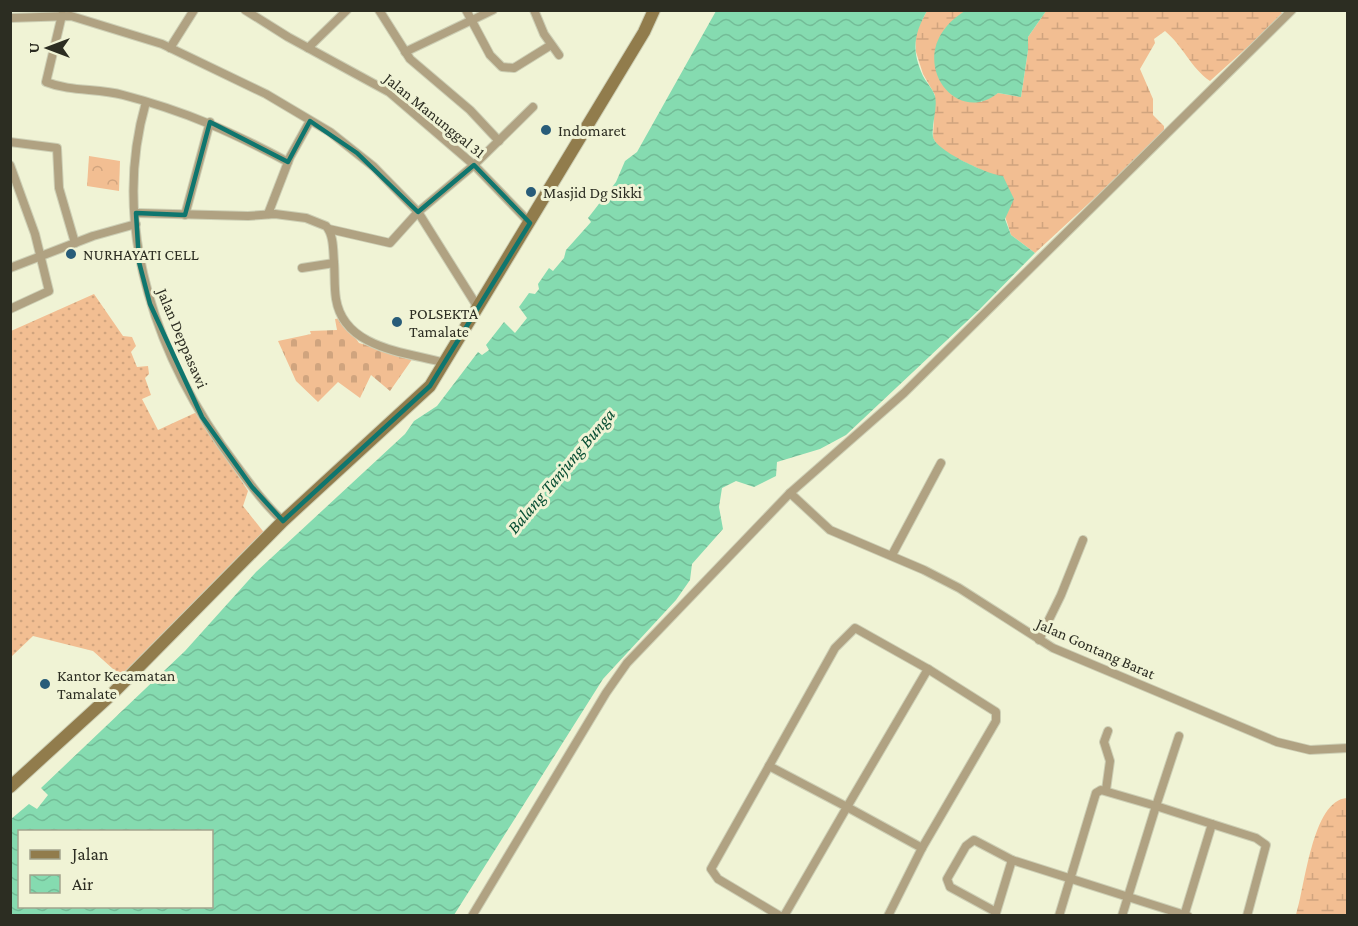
<svg xmlns="http://www.w3.org/2000/svg" width="1358" height="926" viewBox="0 0 1358 926" font-family="'Crimson Pro',serif">
  <defs>
    <pattern id="grass-dots" width="8" height="8" patternUnits="userSpaceOnUse" patternTransform="scale(1.5)"><rect width="8" height="8" fill="#f2be92"/><path d="M2 2h.1M6 6h.1" fill="none" stroke="#d0a47e" stroke-width="1.8" stroke-linecap="round"/></pattern>
    <pattern id="wetland-marsh" width="20" height="14" patternUnits="userSpaceOnUse" patternTransform="scale(1.5)"><rect width="20" height="14" fill="#f2be92"/><path d="M1 5h8M5 5V1M11 12h8M15 12V8" fill="none" stroke="#d0a47e"/></pattern>
    <pattern id="cemetery-stones" width="16" height="16" patternUnits="userSpaceOnUse" patternTransform="scale(1.5)"><rect width="16" height="16" fill="#f2be92"/><path d="M2 7V4a2 2 0 0 1 4 0v3zM10 15v-3a2 2 0 0 1 4 0v3z" fill="#d0a47e"/></pattern>
    <pattern id="park-crowns" width="20" height="18" patternUnits="userSpaceOnUse" patternTransform="scale(1.5)"><rect width="20" height="18" fill="#f2be92"/><path d="M2 6a3 3 0 1 1 6 0M12 15a3 3 0 1 1 6 0" fill="none" stroke="#d0a47e"/></pattern>
    <pattern id="water-waves" width="16" height="10" patternUnits="userSpaceOnUse" patternTransform="scale(1.5)"><rect width="16" height="10" fill="#85dbb0"/><path d="M0 5q4-4 8 0t8 0" fill="none" stroke="#73bc97"/></pattern>
  </defs>
  <rect width="100%" height="100%" fill="#f0f3d5"/>
  <!-- grass -->
  <polygon fill="url(#grass-dots)" points="94,294 123,336 132,337 136,346 131,352 137,367 148,366 149,374 145,378 151,395 142,399 158,430 197,412 248,491 243,506 266,535 122,677 93,651 33,636 11,657 11,331"/>
  <!-- wetland -->
  <g fill="url(#wetland-marsh)">
    <path d="M1280,10L1283,15L1210,81C1191,68 1183,46 1165,31L1154,39L1155,43L1140,69L1153,99V115L1164,126V134L1035,253L1011,235L992,175L941,151L933,138L935,95L923,74L916,52L915,33L927,11H965L945,29L981,102L998,93L1021,97L1028,50V37L1046,11Z"/>
    <path d="M1347,798V915H1296C1305,888 1312,800 1347,798Z"/>
  </g>
  <!-- cemetery -->
  <polygon fill="url(#cemetery-stones)" points="342,318 359,343 413,358 390,391 371,375 360,398 338,382 318,402 296,381 278,341 311,334 310,331 337,330 335,319"/>
  <!-- park -->
  <polygon fill="url(#park-crowns)" points="89,156 120,161 119,191 87,186"/>
  <!-- water -->
  <g fill="url(#water-waves)" fill-rule="evenodd">
    <path d="M716,11H927C914,34 911,50 923,76C926,82 933,89 935,96C938,109 931,124 933,137C936,151 989,175 1003,176L1014,199L1005,219L1011,235L1035,253L980,309L846,435L820,449L777,462L776,476L754,487L736,481L722,488L719,507L723,529L692,564L690,580L676,600L603,679L454,915H11V819L29,804L37,809L48,795L41,788L185,651L256,572L405,434L414,421L437,406L478,352L482,355L489,350L486,345L504,322L515,333L527,318L519,307L529,293L535,294L539,289L538,284L549,268L553,271L564,258L566,250L591,222L588,218L616,182L625,161L637,152ZM20,832H212V906H20Z"/>
    <path d="M965,11H1046L1028,37V50L1021,97L998,93C953,130 899,51 965,11Z"/>
  </g>
  <g fill="none" stroke-linecap="round" stroke-linejoin="round">
    <!-- street casing -->
    <g stroke="#cdcfb5" stroke-width="10">
      <g id="street">
        <polyline points="245,10 288,37 389,92 474,165 530,223"/>
        <polyline points="379,10 410,59 470,110 499,141"/>
        <polyline points="466,10 490,55 502,67 514,68 551,45"/>
        <polyline points="534,10 544,34 559,55"/>
        <path d="M62,15L46,82C71,92 98,88 123,95C185,111 232,132 288,162"/>
        <polyline points="10,18 71,16 162,44 266,94 330,132 374,167 418,212 477,306"/>
        <polyline points="170,48 194,10"/>
        <polyline points="308,48 347,10"/>
        <polyline points="405,52 493,10"/>
        <path d="M146,102C109,230 159,363 236,465C251,485 265,505 283,521"/>
        <polyline points="10,142 57,148 59,188 75,243"/>
        <polyline points="10,165 35,234 49,291 10,309"/>
        <path d="M136,213L248,216L275,214L306,218L326,226C334,235 333,251 334,262C335,274 334,287 336,299C344,349 406,352 445,363"/>
        <polyline points="268,214 290,157 310,121"/>
        <polyline points="185,215 210,122"/>
        <polyline points="329,229 390,243 418,212 474,165 533,107"/>
        <polyline points="10,268 93,236 136,224"/>
        <polyline points="302,268 334,263"/>
        <polyline points="790,493 830,530 924,570 959,588 1053,648 1277,742 1310,750 1348,748"/>
        <polyline points="892,555 941,463"/>
        <polyline points="1039,640 1061,595 1083,540"/>
        <polyline points="1179,736 1156,806 1212,824 1184,916"/>
        <polyline points="769,766 835,648 855,628 928,669 996,712 996,721 922,848 888,916"/>
        <polyline points="1106,790 1110,761 1104,742 1108,731"/>
        <polyline points="1212,824 1256,838 1266,845 1247,916"/>
        <polyline points="922,848 847,807 928,669"/>
        <polyline points="996,912 950,887 947,879 966,846 974,840 1012,860"/>
        <polyline points="472,916 606,693 627,663 790,493 904,393 1292,10"/>
        <polyline points="780,916 718,879 711,869 769,766 847,807 784,916"/>
        <polyline points="995,916 1012,860 1188,916"/>
        <polyline points="1059,916 1096,793 1101,790 1156,806 1122,916"/>
      </g>
    </g>
    <!-- secondary casing -->
    <g stroke="#cdcfb5" stroke-width="14">
      <polyline id="secondary" points="10,787 113,693 283,521 430,386 644,32 654,10"/>
    </g>
    <!-- street -->
    <use href="#street" stroke="#b0a282" stroke-width="8"/>
    <!-- secondary -->
    <use href="#secondary" stroke="#917c4c" stroke-width="12"/>
  </g>
  <!-- marked area -->
  <path fill="none" stroke="#0f766e" stroke-width="4.5" stroke-linejoin="round" d="M310,121L357,153L418,212L474,165L530,223L430,386L283,521L252,487L202,417L150,304L139,262L136,213L185,215L210,122L288,162Z"/>
  <!-- markers -->
  <g fill="#285c79" stroke="#f0f3d5" stroke-width="2">
    <circle cx="546" cy="130" r="6"/>
    <circle cx="531" cy="192" r="6"/>
    <circle cx="71" cy="254" r="6"/>
    <circle cx="397" cy="322" r="6"/>
    <circle cx="45" cy="684" r="6"/>
  </g>
  <g text-anchor="middle" stroke-width="6" stroke-linejoin="round" paint-order="stroke">
    <!-- street labels -->
    <g font-size="16" fill="#2c2d22" stroke="#f0f3d5">
      <text transform="translate(435 115) rotate(39)" y="6">Jalan Manunggal 31</text>
      <text transform="translate(183 338) rotate(67)" y="6">Jalan Deppasawi</text>
      <text transform="translate(1096 648) rotate(24)" y="6">Jalan Gontang Barat</text>
    </g>
    <!-- poi labels -->
    <g font-size="16" fill="#2c2d22" stroke="#f0f3d5" text-anchor="start">
      <text x="558" y="136">Indomaret</text>
      <text x="543" y="198">Masjid Dg Sikki</text>
      <text x="83" y="260">NURHAYATI CELL</text>
      <text x="409" y="319">POLSEKTA<tspan x="409" dy="18">Tamalate</tspan></text>
      <text x="57" y="681">Kantor Kecamatan<tspan x="57" dy="18">Tamalate</tspan></text>
    </g>
    <!-- water labels -->
    <g font-size="18" font-style="italic" fill="#074e33" stroke="#f0f3d5">
      <text transform="translate(561 471) rotate(-50)" y="6">Balang Tanjung Bunga</text>
    </g>
  </g>
  <!-- border -->
  <rect width="1358" height="926" fill="none" stroke="#2c2d22" stroke-width="24"/>
  <!-- legend -->
  <rect x="18" y="830" width="195" height="78" fill="#f0f3d5" stroke="#a2a48d" stroke-width="1.5"/>
  <rect x="30" y="850" width="30" height="9" fill="#917c4c" stroke="#a2a48d" stroke-width="1.5"/>
  <text x="72" y="860" font-size="18" fill="#2c2d22">Jalan</text>
  <rect x="30" y="875" width="30" height="18" fill="url(#water-waves)" stroke="#a2a48d" stroke-width="1.5"/>
  <text x="72" y="890" font-size="18" fill="#2c2d22">Air</text>
  <!-- north arrow -->
  <g transform="translate(48 48) rotate(270)" stroke="#f0f3d5" stroke-width="4.5" paint-order="stroke">
  <path d="M0-4.5L10 22L0 15L-10 22Z" fill="#2c2d22"/>
  <text y="-9" font-size="16" font-weight="bold" text-anchor="middle" fill="#2c2d22">U</text>
  </g>
</svg>
